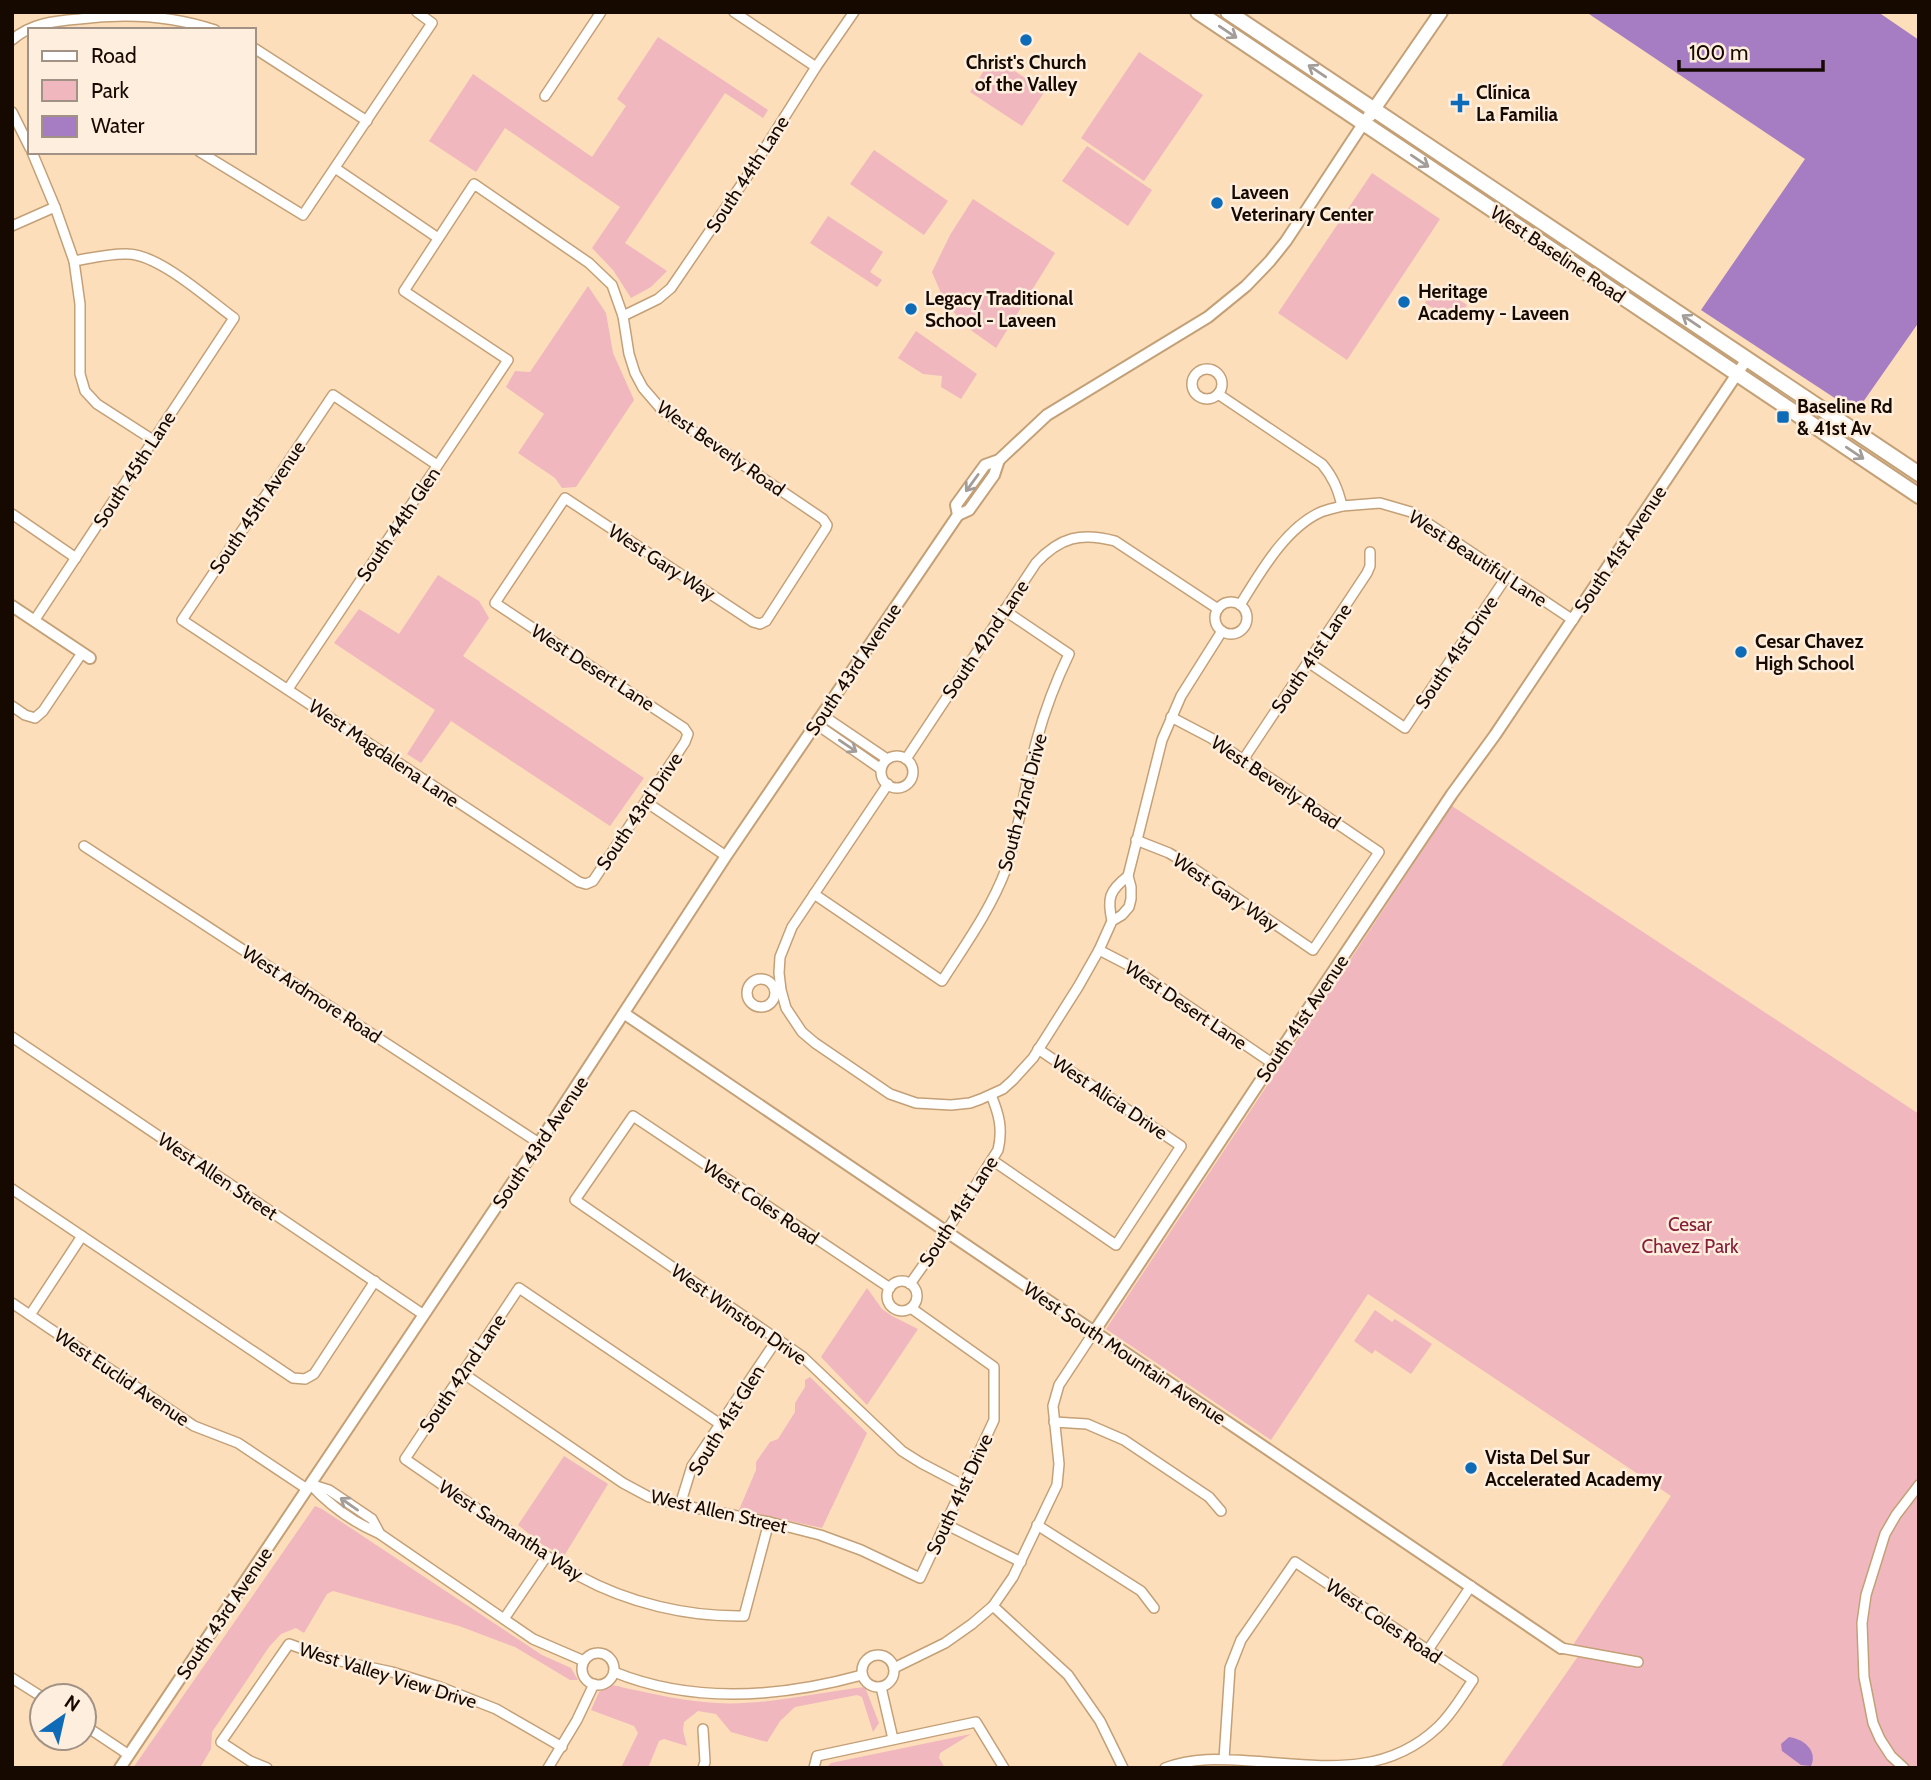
<svg xmlns="http://www.w3.org/2000/svg" width="1931" height="1780" viewBox="0 0 1931 1780" font-family="Cabin,sans-serif">
  <rect width="100%" height="100%" fill="#fcdebb"/>
  <!-- green -->
  <g fill="#f0b7be">
    <polygon points="658,37 768,110 763,118 725,93 625,243 667,271 651,287 631,298 613,270 592,248 620,207 505,128 476,172 429,141 473,74 592,157 626,106 617,99"/>
    <polygon points="1139,52 1203,95 1144,181 1081,138"/>
    <polygon points="993,57 1045,91 1022,126 970,92"/>
    <polygon points="1087,146 1152,190 1128,226 1062,181"/>
    <polygon points="874,150 948,201 924,235 850,184"/>
    <polygon points="1372,173 1440,219 1347,360 1278,313"/>
    <polygon points="973,199 1055,253 996,348 965,326 944,300 932,272 950,235"/>
    <polygon points="828,216 883,252 870,272 882,280 877,287 810,243"/>
    <polygon points="1437,285 1467,305 1455,323 1425,303"/>
    <polygon points="588,286 606,313 613,353 634,400 576,487 562,488 555,478 518,453 544,414 506,387 515,371 530,372"/>
    <polygon points="916,331 977,374 961,399 941,387 942,376 923,374 898,358"/>
    <polygon points="438,575 479,601 489,618 463,656 644,778 610,826 451,721 421,763 407,754 435,710 334,643 359,609 399,634"/>
    <polygon points="1452,806 1919,1114 1919,1768 1500,1768 1581,1652 1573,1645 1671,1496 1368,1294 1271,1440 1106,1329"/>
    <polygon points="867,1288 882,1309 892,1316 918,1329 867,1405 821,1357"/>
    <polygon points="1375,1310 1392,1322 1395,1319 1432,1344 1411,1374 1375,1350 1372,1354 1354,1341"/>
    <polygon points="810,1377 867,1433 822,1528 739,1510 756,1470 756,1462 770,1442 778,1439 795,1412 795,1403 805,1387 805,1380"/>
    <polygon points="564,1456 608,1484 564,1556 543,1545 518,1525"/>
    <polygon points="315,1506 322,1509 542,1655 571,1668 578,1680 570,1680 515,1647 459,1626 333,1591 327,1594 304,1633 296,1628 281,1634 269,1647 212,1732 211,1749 200,1768 133,1768"/>
    <path d="M609,1685C618,1685 626,1689 635,1690C658,1695 681,1700 704,1702C758,1708 812,1693 865,1687L879,1723L873,1732L862,1697L857,1695L795,1707L780,1721L767,1742L731,1732L716,1714L698,1711L684,1722L683,1731L687,1746L664,1739L659,1741L648,1768H621L638,1733L634,1726L591,1710L599,1692Z"/>
    <polygon points="971,1734 940,1753 939,1758 945,1768 826,1768 831,1763"/>
  </g>
  <!-- water -->
  <g fill="#a67dc2">
    <polygon points="1586,12 1878,12 1919,40 1919,322 1856,412 1701,310 1805,159"/>
    <path d="M1789,1737C1804,1739 1818,1751 1811,1766L1801,1765L1782,1751L1781,1744Z"/>
  </g>
  <g fill="none" stroke-linecap="round" stroke-linejoin="round">
    <!-- minor casing -->
    <g stroke="#c4a077" stroke-width="12">
      <g id="minor">
        <polyline points="734,12 816,67"/>
        <path d="M12,40C31,23 55,21 79,19C125,13 170,15 215,30"/>
        <polyline points="254,48 367,121"/>
        <polyline points="545,96 601,12"/>
        <polyline points="12,112 30,148"/>
        <polyline points="32,152 55,207 74,261 80,304 80,374 85,391 97,404 153,440"/>
        <polyline points="200,152 303,215 432,23 417,12"/>
        <polyline points="335,168 438,238"/>
        <polyline points="12,226 55,207"/>
        <polyline points="623,316 658,299 671,288 748,175 816,67 854,12"/>
        <circle cx="1207" cy="384" r="15"/>
        <path d="M1218,394L1322,464C1333,477 1338,489 1342,506L1380,503L1411,512L1573,620"/>
        <polyline points="12,514 76,558"/>
        <circle cx="1231" cy="618" r="16"/>
        <path d="M1240,605C1260,573 1285,528 1321,512C1328,509 1336,508 1342,506"/>
        <path d="M34,621L234,318C208,299 160,255 128,254C110,253 92,258 74,261"/>
        <polyline points="1308,662 1405,728 1507,576"/>
        <polyline points="288,689 508,360 404,291 474,184 589,263 612,285 623,316 629,354 635,373 643,388 662,410 823,519 827,525 826,528 766,621 760,624 753,622 565,498 495,603 684,728 688,734 685,742 593,881 586,884 579,882 182,620 333,395 437,465"/>
        <polyline points="12,706 25,715 35,718 43,711 82,653"/>
        <polyline points="822,715 887,759"/>
        <polyline points="816,724 881,769"/>
        <circle cx="897" cy="772" r="16"/>
        <path d="M906,759L1036,563C1060,537 1081,532 1115,541L1218,609"/>
        <polyline points="1243,760 1367,573 1370,566 1370,552"/>
        <polyline points="888,784 792,927 780,957 779,973 781,990 786,1008 802,1032 815,1043 890,1094 916,1103 951,1105 970,1103 981,1099 1003,1089 1013,1080 1033,1058 1078,987 1099,950 1112,921 1122,915 1129,907 1131,899 1131,887 1128,876 1162,740 1181,696 1222,631"/>
        <polyline points="646,802 726,856"/>
        <polyline points="1136,840 1169,853 1184,862 1313,950 1379,852 1211,738 1171,717"/>
        <polyline points="84,846 539,1143"/>
        <path d="M814,894L942,981C965,945 991,909 1006,869C1020,827 1025,782 1037,739C1045,710 1056,681 1069,654L1004,610"/>
        <path d="M1112,921C1107,898 1109,891 1128,876"/>
        <polyline points="1099,950 1128,965 1272,1063"/>
        <circle cx="761" cy="993" r="14"/>
        <polyline points="12,1037 424,1315"/>
        <polyline points="992,1160 1116,1245 1181,1146 1038,1049"/>
        <polyline points="12,1189 293,1378 305,1379 314,1374 375,1281"/>
        <circle cx="902" cy="1296" r="15"/>
        <path d="M910,1284L939,1243L998,1150C1003,1129 999,1114 991,1095"/>
        <polyline points="890,1288 633,1116 575,1200 803,1357 902,1451 921,1463 963,1485"/>
        <polyline points="12,1303 194,1426 238,1443 307,1489"/>
        <polyline points="30,1315 82,1236"/>
        <polyline points="461,1372 623,1483 649,1497 680,1505 769,1522 820,1535 861,1550 920,1578 994,1420 994,1367 911,1308"/>
        <polyline points="1054,1422 1087,1424 1124,1440 1209,1497 1221,1511"/>
        <path d="M720,1424L519,1288L405,1459C437,1481 470,1504 502,1526C527,1543 552,1561 579,1576C628,1603 688,1617 744,1616L769,1522"/>
        <path d="M310,1484C329,1505 355,1523 380,1534L533,1639L584,1661"/>
        <polyline points="313,1485 329,1490 372,1519 380,1534"/>
        <polyline points="680,1505 692,1466 778,1338"/>
        <polyline points="945,1524 1021,1562"/>
        <polyline points="1037,1525 1141,1591 1154,1608"/>
        <polyline points="993,1606 1068,1675 1100,1721 1123,1768"/>
        <polyline points="504,1619 546,1557"/>
        <polyline points="1561,1648 1638,1662"/>
        <polyline points="1428,1650 1471,1586"/>
        <circle cx="598" cy="1669" r="16"/>
        <circle cx="878" cy="1671" r="16"/>
        <polyline points="894,1668 945,1643 972,1624 993,1606 1013,1577 1057,1485 1059,1464 1053,1406 1059,1385 1094,1332"/>
        <path d="M614,1672C693,1704 782,1697 862,1675"/>
        <polyline points="12,1678 42,1697"/>
        <polyline points="881,1687 893,1739"/>
        <polyline points="84,1725 129,1755"/>
        <polyline points="267,1768 250,1761 221,1742 289,1644 331,1659 392,1672 440,1687 496,1709 562,1747"/>
        <polyline points="548,1768 577,1720 594,1684"/>
        <polyline points="703,1768 705,1762 703,1729"/>
        <polyline points="814,1768 817,1756 976,1722 1004,1768"/>
        <path d="M1165,1768C1193,1757 1221,1759 1250,1761C1318,1765 1383,1779 1438,1727C1452,1714 1462,1696 1473,1680L1295,1562L1241,1640L1230,1668L1224,1759"/>
        <polyline points="1904,1768 1891,1756 1880,1739 1873,1723 1864,1677 1862,1623 1866,1595 1885,1534 1896,1515 1919,1485"/>
      </g>
    </g>
    <!-- tertiary casing -->
    <g stroke="#c4a077" stroke-width="14">
      <g id="tertiary">
        <polyline points="958,515 956,505 985,465 999,460 1047,415 1208,317 1246,286 1270,261 1286,241 1367,118"/>
        <polyline points="12,606 90,658"/>
        <polyline points="625,1014 1561,1648"/>
        <polyline points="1094,1332 1318,994 1452,794 1495,735 1747,359"/>
        <polyline points="120,1768 539,1143 726,856 958,515 969,510 994,475 999,460"/>
      </g>
    </g>
    <!-- secondary casing -->
    <g stroke="#c4a077" stroke-width="16">
      <polyline id="secondary" points="1370,115 1441,12"/>
    </g>
    <!-- primary casing -->
    <g stroke="#c4a077" stroke-width="18">
      <g id="primary">
        <polyline points="1198,12 1919,496"/>
        <polyline points="1228,12 1919,474"/>
      </g>
    </g>
    <!-- minor -->
    <use href="#minor" stroke="#fff" stroke-width="9"/>
    <!-- tertiary -->
    <use href="#tertiary" stroke="#fff" stroke-width="10"/>
    <!-- secondary -->
    <use href="#secondary" stroke="#fff" stroke-width="12"/>
    <!-- primary -->
    <use href="#primary" stroke="#fff" stroke-width="14"/>
  </g>
  <!-- one-way arrows -->
  <defs><path id="oneway-shaft" d="M-6 0H5M1.5-3L5.5 0L1.5 3" fill="none" stroke-width="1.6" stroke-linecap="round" stroke-linejoin="round" transform="scale(1.75)"/></defs>
  <g stroke="#a29d99">
    <use href="#oneway-shaft" transform="translate(1228 32) rotate(34)"/>
    <use href="#oneway-shaft" transform="translate(1317 71) rotate(-146)"/>
    <use href="#oneway-shaft" transform="translate(1420 161) rotate(34)"/>
    <use href="#oneway-shaft" transform="translate(1691 321) rotate(-146)"/>
    <use href="#oneway-shaft" transform="translate(1855 453) rotate(34)"/>
    <use href="#oneway-shaft" transform="translate(972 483) rotate(126)"/>
    <use href="#oneway-shaft" transform="translate(848 746) rotate(34)"/>
    <use href="#oneway-shaft" transform="translate(349 1504) rotate(-145)"/>
  </g>
  <!-- markers -->
  <g fill="#0e6bb8" stroke="#fdeedd" stroke-width="2.5">
    <circle cx="1026" cy="40" r="7"/>
    <path d="M1456.5 92.5h7v7h7v7h-7v7h-7v-7h-7v-7h7z"/>
    <circle cx="1217" cy="203" r="7"/>
    <circle cx="1404" cy="302" r="7"/>
    <circle cx="911" cy="309" r="7"/>
    <rect x="1776" y="410" width="14" height="14" rx="3.5"/>
    <circle cx="1741" cy="652" r="7"/>
    <circle cx="1471" cy="1468" r="7"/>
  </g>
  <g text-anchor="middle" stroke-width="5" stroke-linejoin="round" paint-order="stroke">
    <!-- poi labels -->
    <g font-size="19" font-weight="bold" fill="#160900" stroke="#fdeedd" text-anchor="start">
      <text x="1026" y="69" text-anchor="middle">Christ's Church<tspan x="1026" dy="22">of the Valley</tspan></text>
      <text x="1476" y="99">Clínica<tspan x="1476" dy="22">La Familia</tspan></text>
      <text x="1231" y="199">Laveen<tspan x="1231" dy="22">Veterinary Center</tspan></text>
      <text x="1418" y="298">Heritage<tspan x="1418" dy="22">Academy - Laveen</tspan></text>
      <text x="925" y="305">Legacy Traditional<tspan x="925" dy="22">School - Laveen</tspan></text>
      <text x="1797" y="413">Baseline Rd<tspan x="1797" dy="22">&amp; 41st Av</tspan></text>
      <text x="1755" y="648">Cesar Chavez<tspan x="1755" dy="22">High School</tspan></text>
      <text x="1485" y="1464">Vista Del Sur<tspan x="1485" dy="22">Accelerated Academy</tspan></text>
    </g>
    <!-- street labels -->
    <g font-size="19" fill="#160900" stroke="#fdeedd">
      <text transform="translate(747 174) rotate(-57)" y="7">South 44th Lane</text>
      <text transform="translate(1558 254) rotate(34)" y="7">West Baseline Road</text>
      <text transform="translate(721 448) rotate(35)" y="7">West Beverly Road</text>
      <text transform="translate(134 469) rotate(-57)" y="7">South 45th Lane</text>
      <text transform="translate(257 507) rotate(-56)" y="7">South 45th Avenue</text>
      <text transform="translate(398 524) rotate(-56)" y="7">South 44th Glen</text>
      <text transform="translate(1620 549) rotate(-56)" y="7">South 41st Avenue</text>
      <text transform="translate(1478 558) rotate(33)" y="7">West Beautiful Lane</text>
      <text transform="translate(662 562) rotate(33)" y="7">West Gary Way</text>
      <text transform="translate(985 639) rotate(-56)" y="7">South 42nd Lane</text>
      <text transform="translate(1456 652) rotate(-56)" y="7">South 41st Drive</text>
      <text transform="translate(1311 658) rotate(-56)" y="7">South 41st Lane</text>
      <text transform="translate(593 667) rotate(33)" y="7">West Desert Lane</text>
      <text transform="translate(853 669) rotate(-56)" y="7">South 43rd Avenue</text>
      <text transform="translate(384 753) rotate(34)" y="7">West Magdalena Lane</text>
      <text transform="translate(1276 782) rotate(34)" y="7">West Beverly Road</text>
      <text transform="translate(1022 802) rotate(-75)" y="7">South 42nd Drive</text>
      <text transform="translate(639 811) rotate(-56)" y="7">South 43rd Drive</text>
      <text transform="translate(1226 892) rotate(34)" y="7">West Gary Way</text>
      <text transform="translate(312 994) rotate(33)" y="7">West Ardmore Road</text>
      <text transform="translate(1186 1005) rotate(34)" y="7">West Desert Lane</text>
      <text transform="translate(1302 1018) rotate(-56)" y="7">South 41st Avenue</text>
      <text transform="translate(1110 1097) rotate(34)" y="7">West Alicia Drive</text>
      <text transform="translate(540 1142) rotate(-56)" y="7">South 43rd Avenue</text>
      <text transform="translate(218 1176) rotate(34)" y="7">West Allen Street</text>
      <text transform="translate(761 1202) rotate(34)" y="7">West Coles Road</text>
      <text transform="translate(958 1211) rotate(-57)" y="7">South 41st Lane</text>
      <text transform="translate(739 1314) rotate(35)" y="7">West Winston Drive</text>
      <text transform="translate(1125 1353) rotate(34)" y="7">West South Mountain Avenue</text>
      <text transform="translate(462 1373) rotate(-56)" y="7">South 42nd Lane</text>
      <text transform="translate(122 1377) rotate(34)" y="7">West Euclid Avenue</text>
      <text transform="translate(726 1420) rotate(-58)" y="7">South 41st Glen</text>
      <text transform="translate(959 1494) rotate(-65)" y="7">South 41st Drive</text>
      <text transform="translate(719 1511) rotate(13)" y="7">West Allen Street</text>
      <text transform="translate(511 1530) rotate(33)" y="7">West Samantha Way</text>
      <text transform="translate(224 1613) rotate(-56)" y="7">South 43rd Avenue</text>
      <text transform="translate(1384 1621) rotate(34)" y="7">West Coles Road</text>
      <text transform="translate(388 1675) rotate(17)" y="7">West Valley View Drive</text>
    </g>
    <!-- park labels -->
    <g font-size="19" fill="#861d39" stroke="#fdeedd">
      <text x="1690" y="1231">Cesar<tspan x="1690" dy="22">Chavez Park</tspan></text>
    </g>
  </g>
  <!-- border -->
  <rect width="1931" height="1780" fill="none" stroke="#160900" stroke-width="28"/>
  <!-- legend -->
  <rect x="28" y="28" width="228" height="126" fill="#fdeedd" stroke="#a19285" stroke-width="2"/>
  <rect x="42" y="51" width="35" height="10" fill="#ffffff" stroke="#a19285" stroke-width="2"/>
  <text x="91" y="63" font-size="21" fill="#160900">Road</text>
  <rect x="42" y="80" width="35" height="21" fill="#f0b7be" stroke="#a19285" stroke-width="2"/>
  <text x="91" y="98" font-size="21" fill="#160900">Park</text>
  <rect x="42" y="116" width="35" height="21" fill="#a67dc2" stroke="#a19285" stroke-width="2"/>
  <text x="91" y="133" font-size="21" fill="#160900">Water</text>
  <!-- north arrow -->
  <g transform="translate(63 1717) rotate(34)"><circle r="33" fill="#fdeedd" stroke="#a19285" stroke-width="2"/>
  <path d="M0-5L12 26L0 18L-12 26Z" fill="#0e6bb8"/>
  <text y="-10" font-size="19" font-weight="bold" text-anchor="middle" fill="#160900">N</text>
  </g>
  <!-- scale -->
  <path d="M1679 60v10h144v-10" fill="none" stroke="#160900" stroke-width="3.5"/>
  <text x="1689" y="60" font-size="21" fill="#160900" stroke="#fdeedd" stroke-width="5" paint-order="stroke">100 m</text>
</svg>
